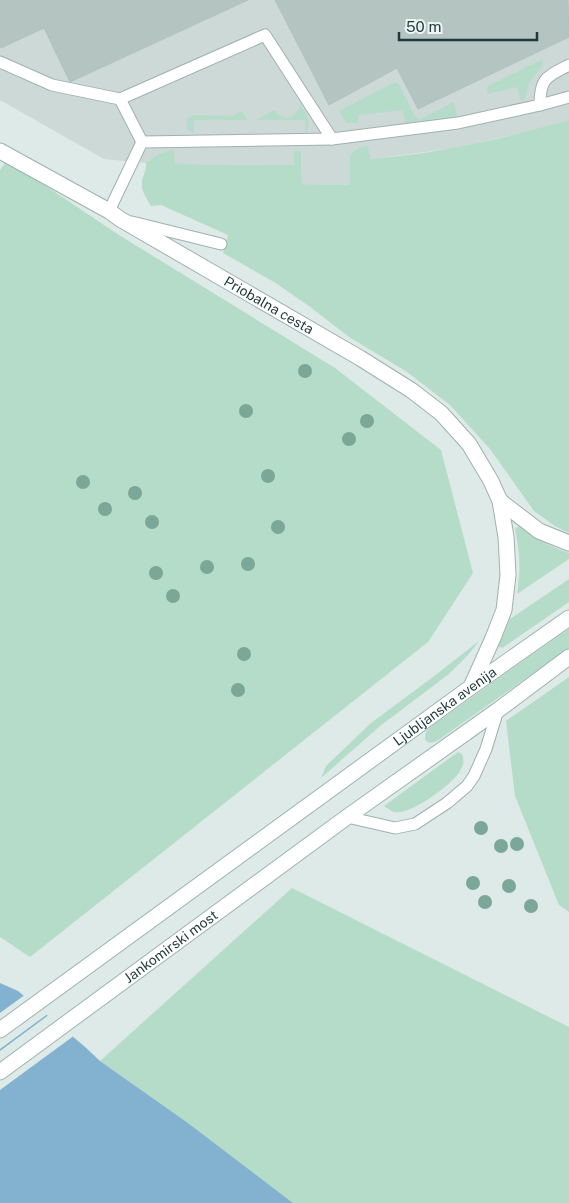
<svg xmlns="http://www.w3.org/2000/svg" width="569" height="1203" viewBox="0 0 569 1203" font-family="'Public Sans',sans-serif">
  <rect width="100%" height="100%" fill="#ddeae7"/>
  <!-- built -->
  <polygon fill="#ccd9d6" points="0,0 569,0 569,120 541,128 456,148 370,159 350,155 351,185 302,184 301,153 294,150 294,165 174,164 174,150 158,154 146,163 104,159 0,100"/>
  <!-- green -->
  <g fill="#b5dcc9">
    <polygon points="543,59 542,67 533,77 528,86 525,99 521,101 517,87 487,94 487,89 488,86"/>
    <polygon points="393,83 397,83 400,86 414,115 417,118 421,119 454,102 457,116 405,123 403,110 358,115 358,123 346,123 339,111"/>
    <path d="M300,104C305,113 314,124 305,133V120H256L274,110C284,123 297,119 300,104Z"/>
    <polygon points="242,111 248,120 194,120 193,133 188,130 186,124 188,118 193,115 232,116"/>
    <path d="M569,120V533L555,526L534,511L490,449L450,405L407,372L349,337L309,306L274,282L223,253L228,235L161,205L151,206C147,199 141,191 142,183C142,176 147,171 146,163L158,154L174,149L175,164L294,165V150L301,152L302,184L350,185V155L359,148L368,146L370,159C399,156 429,153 457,147C495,140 532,130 569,120Z"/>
    <polygon points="7,160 119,235 335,368 441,450 473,573 428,642 30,957 0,937 0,170"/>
    <path d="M519,526C535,537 550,547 569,553V559L517,594C521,570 520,553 515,529Z"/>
    <polygon points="569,579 569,602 502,648 499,647 498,645 510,619"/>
    <path d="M569,629V648L437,741C431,743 428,744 425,739L426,732L433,725L526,659Z"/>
    <polygon points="479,641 468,655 449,674 380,726 321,778 326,766 371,723 433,677"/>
    <polygon points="569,677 569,912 559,905 515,796 506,721"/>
    <path d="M458,752L462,754C464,759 464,764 461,769C455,783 410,816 394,812C391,811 387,808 384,806Z"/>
    <polygon points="292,888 569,1027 569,1203 293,1203 188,1123 100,1061"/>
  </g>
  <!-- water -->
  <polygon fill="#83b2d1" points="0,983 18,991 84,1046 100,1061 188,1123 293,1203 0,1203"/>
  <!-- pier -->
  <g fill="#ddeae7">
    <polygon points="26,994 49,1013 0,1049 0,1013"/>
    <polygon points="50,1014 75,1035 0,1090 0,1051"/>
  </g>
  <!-- building -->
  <g fill="#b3c4c1" stroke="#b0c3c0">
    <polygon points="0,0 248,0 70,82 44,28 1,48 0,45"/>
    <polygon points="275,0 568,0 569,37 418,109 397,68 329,105"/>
  </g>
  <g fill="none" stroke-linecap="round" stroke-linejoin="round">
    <!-- lane casing -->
    <g stroke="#a0b1af" stroke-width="13">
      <g id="lane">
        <polyline points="0,62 52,85 120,99 142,142"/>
        <polyline points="120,99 265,35 332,139"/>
        <polyline points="540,105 569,97"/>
        <path d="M109,211L142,142L332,139L458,123L540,105C540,77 547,77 569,65"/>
        <polyline points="132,222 221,244"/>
        <polyline points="347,817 395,828 415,824 447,803 467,786 474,776 486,749 498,710"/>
      </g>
    </g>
    <!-- street casing -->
    <g stroke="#a0b1af" stroke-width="17">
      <g id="street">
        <path id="s1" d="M0,151L109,211L120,219L360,358L411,390L441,413L469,444L491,481L500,501L506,537L508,575L504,610L493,638L471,687"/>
        <polyline points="500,501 539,531 569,543"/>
      </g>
    </g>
    <!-- secondary casing -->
    <g stroke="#9cb5b2" stroke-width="17">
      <g id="secondary">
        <path id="s2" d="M0,1030L471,687L569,618"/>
        <path id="s3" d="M0,1072L347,817L498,710L569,657"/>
      </g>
    </g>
    <!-- lane -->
    <use href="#lane" stroke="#fff" stroke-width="11"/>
    <!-- street -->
    <use href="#street" stroke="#fff" stroke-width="15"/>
    <!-- secondary -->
    <use href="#secondary" stroke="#fff" stroke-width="15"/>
  </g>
  <!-- trees -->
  <g fill="#7aa797">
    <circle cx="305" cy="371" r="7"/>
    <circle cx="246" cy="411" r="7"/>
    <circle cx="367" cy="421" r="7"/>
    <circle cx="349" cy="439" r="7"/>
    <circle cx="268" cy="476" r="7"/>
    <circle cx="83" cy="482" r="7"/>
    <circle cx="135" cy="493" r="7"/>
    <circle cx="105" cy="509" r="7"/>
    <circle cx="152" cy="522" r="7"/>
    <circle cx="278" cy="527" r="7"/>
    <circle cx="248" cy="564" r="7"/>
    <circle cx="207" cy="567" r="7"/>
    <circle cx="156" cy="573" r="7"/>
    <circle cx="173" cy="596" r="7"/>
    <circle cx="244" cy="654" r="7"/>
    <circle cx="238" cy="690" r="7"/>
    <circle cx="481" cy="828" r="7"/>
    <circle cx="517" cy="844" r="7"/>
    <circle cx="501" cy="846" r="7"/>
    <circle cx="473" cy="883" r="7"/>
    <circle cx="509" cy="886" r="7"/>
    <circle cx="485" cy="902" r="7"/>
    <circle cx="531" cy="906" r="7"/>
  </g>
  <g text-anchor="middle" stroke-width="5" stroke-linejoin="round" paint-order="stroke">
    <!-- street labels -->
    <g font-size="14" fill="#1f3938" stroke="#edf6f4">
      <text dy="5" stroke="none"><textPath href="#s1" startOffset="310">Priobalna cesta</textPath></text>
      <text dy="5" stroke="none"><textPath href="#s2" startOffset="550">Ljubljanska avenija</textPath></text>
      <text dy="5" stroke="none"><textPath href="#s3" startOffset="212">Jankomirski most</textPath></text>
    </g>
  </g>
  <!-- scale -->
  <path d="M399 32v8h138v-8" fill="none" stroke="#1f3938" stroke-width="2.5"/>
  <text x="406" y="32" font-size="15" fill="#1f3938" stroke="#edf6f4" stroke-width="4" paint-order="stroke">50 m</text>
</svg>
